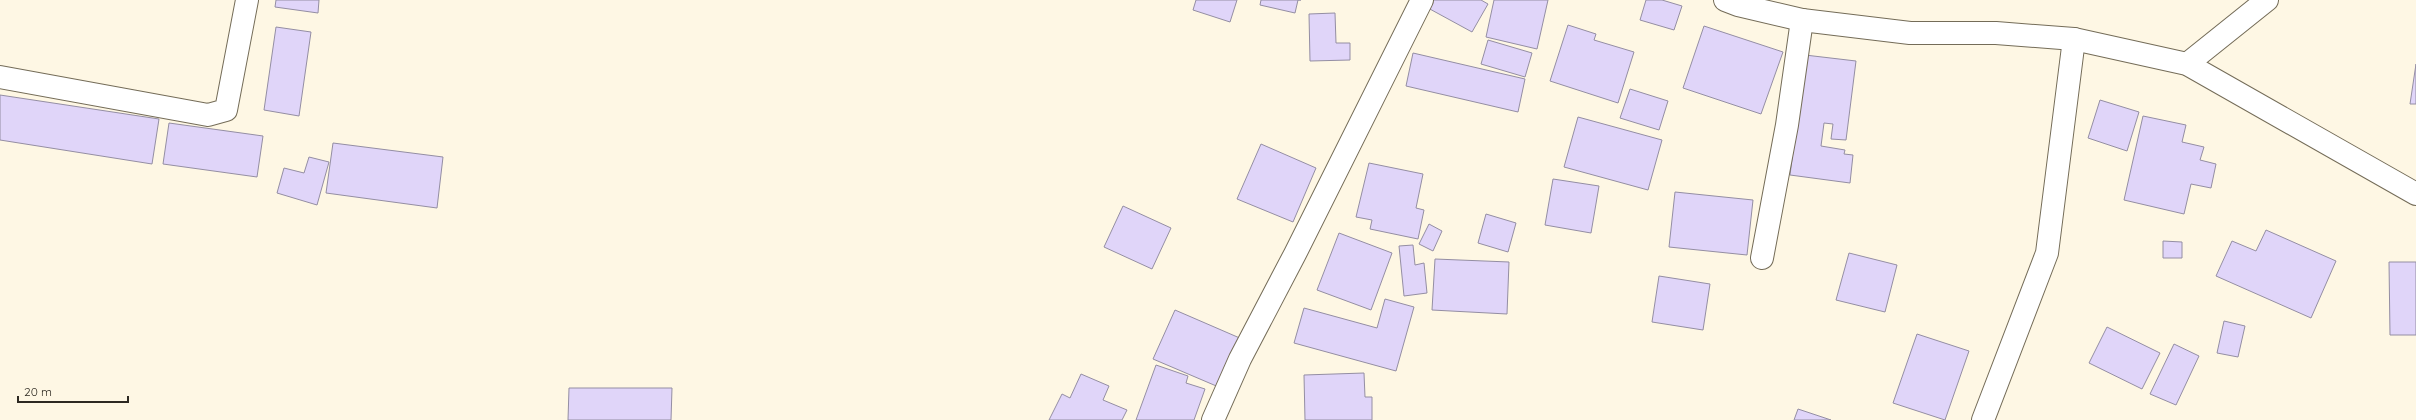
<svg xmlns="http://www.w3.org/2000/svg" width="2416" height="420" viewBox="0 0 2416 420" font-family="Quicksand,sans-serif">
  <rect width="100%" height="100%" fill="#fef7e4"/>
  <!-- building -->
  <g fill="#e0d5f9" stroke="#948ea3">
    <polygon points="276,0 319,0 318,13 275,7"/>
    <polygon points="1196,0 1237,0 1230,22 1193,10"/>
    <polygon points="1261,0 1301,0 1298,0 1295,13 1260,5"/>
    <polygon points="1432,0 1481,0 1488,4 1472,32 1428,8"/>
    <polygon points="1494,0 1548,0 1537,49 1486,37"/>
    <polygon points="1646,0 1662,0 1682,6 1674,30 1640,20"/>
    <polygon points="1335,13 1336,43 1350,43 1350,60 1310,61 1309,14"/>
    <polygon points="1568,25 1596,34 1594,40 1634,52 1618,103 1550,81"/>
    <polygon points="1704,26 1783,52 1761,114 1683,88"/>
    <polygon points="276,27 311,32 299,116 264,110"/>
    <polygon points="1488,40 1532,53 1525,77 1481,64"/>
    <polygon points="1413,53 1525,79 1518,112 1406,86"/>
    <polygon points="1805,55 1856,61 1846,140 1831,139 1833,124 1824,123 1821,146 1845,150 1844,154 1853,155 1850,183 1790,175"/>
    <polygon points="2416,64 2416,104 2410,104"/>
    <polygon points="1630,89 1668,101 1659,130 1620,118"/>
    <polygon points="0,95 159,119 152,164 0,140"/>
    <polygon points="2100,100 2139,112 2127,151 2088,138"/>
    <polygon points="2143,116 2186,125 2182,142 2204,147 2200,160 2216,164 2211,188 2191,184 2184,214 2124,200"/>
    <polygon points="1578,117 1662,140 1648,190 1564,167"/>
    <polygon points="169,123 263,136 257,177 163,164"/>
    <polygon points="333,143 443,157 437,208 326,193"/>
    <polygon points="1261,144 1316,168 1293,222 1237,199"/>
    <polygon points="309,157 329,162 317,205 277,193 284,168 304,173"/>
    <polygon points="1369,163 1423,174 1416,208 1424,210 1418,239 1370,229 1372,220 1356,217"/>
    <polygon points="1553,179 1599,186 1591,233 1545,225"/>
    <polygon points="1675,192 1753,200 1747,255 1669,247"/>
    <polygon points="1123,206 1171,228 1152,269 1104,247"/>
    <polygon points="1486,214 1516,223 1508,252 1478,243"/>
    <polygon points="1429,224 1442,231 1433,251 1419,244"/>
    <polygon points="2266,230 2336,261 2311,318 2216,276 2232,241 2256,251"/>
    <polygon points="1339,233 1392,253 1371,310 1317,290"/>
    <polygon points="2163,241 2182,242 2182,258 2163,258"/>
    <polygon points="1413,245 1415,265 1424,263 1427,293 1404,296 1399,246"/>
    <polygon points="1849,253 1897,265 1885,312 1836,300"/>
    <polygon points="1435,259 1509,262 1507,314 1432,310"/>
    <polygon points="2389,262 2416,262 2416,335 2390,335"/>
    <polygon points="1659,276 1710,284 1703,330 1652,322"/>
    <polygon points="1385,299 1414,307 1396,371 1294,343 1304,308 1377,328"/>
    <polygon points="1175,310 1242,339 1221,388 1153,359"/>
    <polygon points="2224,321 2245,326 2238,357 2217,353"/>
    <polygon points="2107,327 2160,353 2142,389 2089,363"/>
    <polygon points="1917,334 1969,351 1945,420 1893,403"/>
    <polygon points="2174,344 2199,356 2176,405 2150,394"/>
    <polygon points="1156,365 1188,376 1186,383 1205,389 1194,420 1136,420"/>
    <polygon points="1364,373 1365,397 1372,397 1372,420 1305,420 1304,375"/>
    <polygon points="1081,374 1109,386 1103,400 1127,410 1122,420 1049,420 1062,394 1070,398"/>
    <polygon points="569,388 672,388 671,420 568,420"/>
    <polygon points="1798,409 1831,420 1794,420"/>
  </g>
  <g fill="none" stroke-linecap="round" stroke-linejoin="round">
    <!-- minor casing -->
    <g stroke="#746c58" stroke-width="24">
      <g id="minor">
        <polyline points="1725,0 1738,5 1802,20 1910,33 1996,33 2074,39 2187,64 2416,194"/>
        <polyline points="2187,64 2267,0"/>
        <polyline points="0,77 208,115 226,110 247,0"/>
        <polyline points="1762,258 1787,125 1802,20"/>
        <polyline points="1213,420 1240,359 1295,254 1422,0"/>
        <polyline points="1983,420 2047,253 2074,39"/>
      </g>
    </g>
    <!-- minor -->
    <use href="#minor" stroke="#fff" stroke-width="22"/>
  </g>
  <!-- scale -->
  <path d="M18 396v6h110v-6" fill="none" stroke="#2d2921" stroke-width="2"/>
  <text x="24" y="396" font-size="12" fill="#2d2921" stroke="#fef7e4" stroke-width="3" paint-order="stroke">20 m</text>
</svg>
